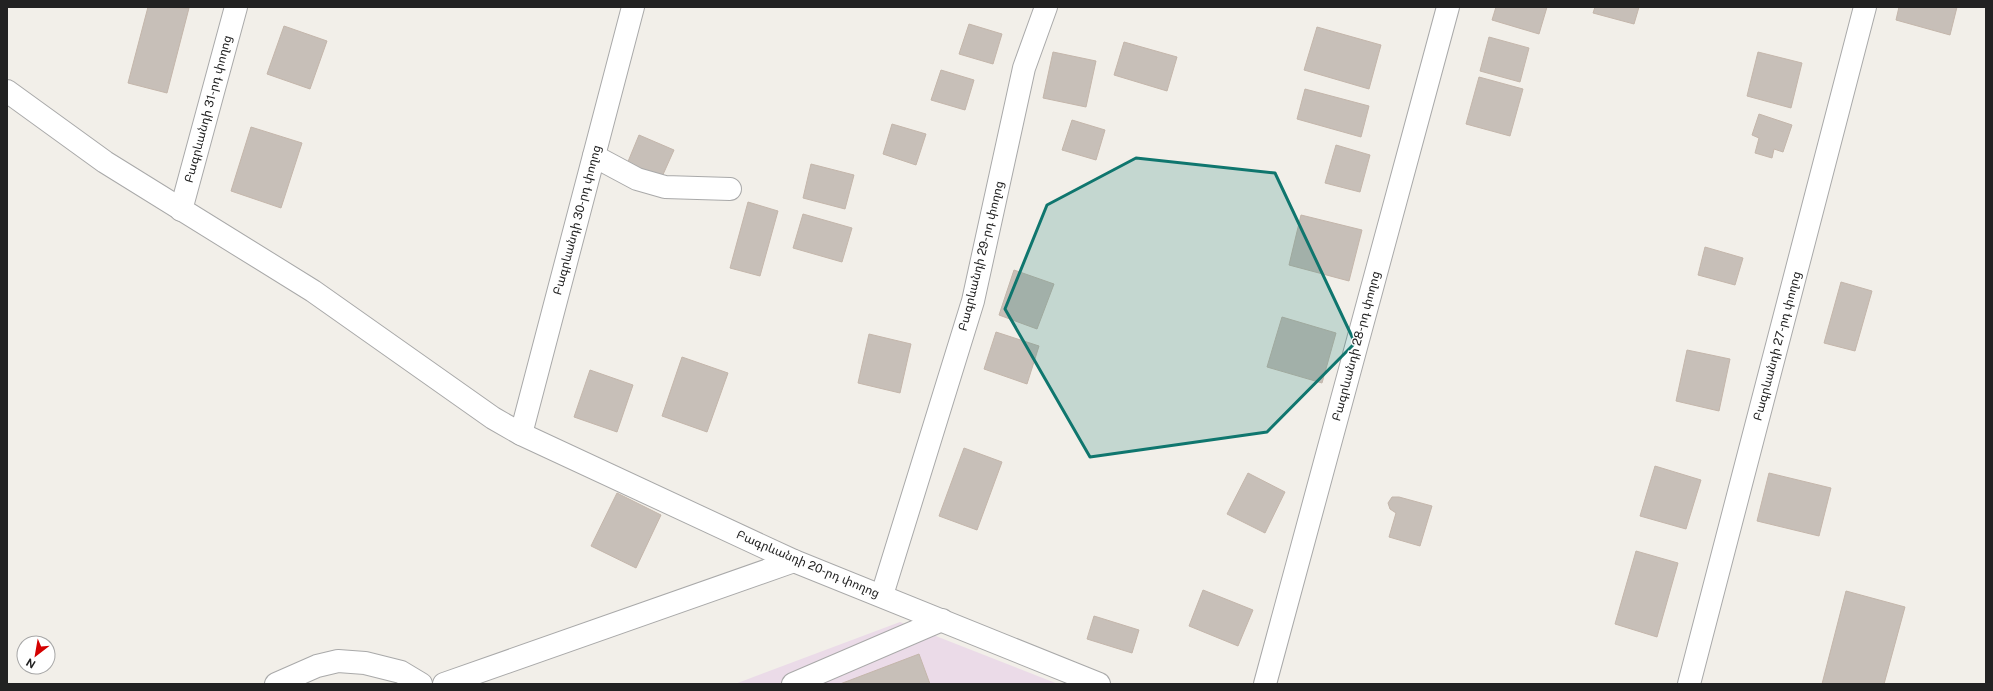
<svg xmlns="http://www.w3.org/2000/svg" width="1993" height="691" viewBox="0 0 1993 691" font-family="'Public Sans','Noto Sans Armenian',sans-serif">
  <rect width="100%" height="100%" fill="#f2efe9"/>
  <!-- industrial -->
  <polygon fill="#ebdbe8" points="900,622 1058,684 735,684"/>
  <!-- building -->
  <g fill="#c7bfb8" stroke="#c4b6ab">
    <polygon points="148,7 189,8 167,93 128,83"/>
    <polygon points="1496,7 1547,7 1539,34 1492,20"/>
    <polygon points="1595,7 1639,7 1634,24 1593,13"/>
    <polygon points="1899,7 1957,7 1950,35 1896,20"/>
    <polygon points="969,24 1002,34 993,64 959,54"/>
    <polygon points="284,26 327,41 310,89 267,74"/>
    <polygon points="1317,27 1381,45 1369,89 1304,70"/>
    <polygon points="1489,37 1529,48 1520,82 1480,71"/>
    <polygon points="1124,42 1177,57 1167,91 1114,75"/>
    <polygon points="1053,52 1096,61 1086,107 1043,98"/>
    <polygon points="1758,52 1802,63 1791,108 1747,96"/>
    <polygon points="941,70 974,80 965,110 931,100"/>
    <polygon points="1479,77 1523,89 1510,136 1466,124"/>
    <polygon points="1305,89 1369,106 1361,137 1297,119"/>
    <polygon points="1759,114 1792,125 1783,152 1774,149 1772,158 1755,153 1759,138 1752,135"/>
    <polygon points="1072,120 1105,130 1096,160 1062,150"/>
    <polygon points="892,124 926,134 916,165 883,154"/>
    <polygon points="251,127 302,143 281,208 231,191"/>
    <polygon points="639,135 674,150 661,179 627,164"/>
    <polygon points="1336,145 1370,155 1360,192 1325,183"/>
    <polygon points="811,164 854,175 845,209 803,198"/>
    <polygon points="748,202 778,211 760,276 730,268"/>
    <polygon points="803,214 852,228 842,262 793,248"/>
    <polygon points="1301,215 1362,230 1349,281 1289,265"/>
    <polygon points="1705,247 1743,258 1735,285 1698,275"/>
    <polygon points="1014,270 1054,284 1037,329 999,315"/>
    <polygon points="1841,282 1872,291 1855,351 1824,343"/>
    <polygon points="1282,317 1336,333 1322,383 1267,367"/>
    <polygon points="996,332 1039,346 1027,384 984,369"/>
    <polygon points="869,334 911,344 900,393 858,383"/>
    <polygon points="1687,350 1730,359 1719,411 1676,401"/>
    <polygon points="682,357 728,373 707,432 662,416"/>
    <polygon points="590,370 633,385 617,432 574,417"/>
    <polygon points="964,448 1002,462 977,530 939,516"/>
    <polygon points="1655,466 1701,480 1686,529 1640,516"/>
    <polygon points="1248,473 1285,492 1265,533 1227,514"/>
    <polygon points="1769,473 1831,488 1819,536 1757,521"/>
    <polygon points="617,493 661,515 636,568 591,546"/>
    <polygon points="1392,497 1399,497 1432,506 1420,546 1389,537 1396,513 1390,509 1388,503"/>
    <polygon points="1636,551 1678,563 1657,637 1615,624"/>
    <polygon points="1203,590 1253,610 1238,646 1189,626"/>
    <polygon points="1846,591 1905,607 1884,684 1822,684"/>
    <polygon points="1094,616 1139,630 1132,653 1087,639"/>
    <polygon points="919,654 930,684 840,684"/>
  </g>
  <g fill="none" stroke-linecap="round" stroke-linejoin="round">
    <!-- minor casing -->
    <g stroke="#a9a9a9" stroke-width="24">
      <g id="minor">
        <polyline points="7,91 105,162 313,291 493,418 521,434 794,561 1099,684"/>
        <polyline points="594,156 637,179 665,187 730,189"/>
        <polyline points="181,210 236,7"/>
        <polyline points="521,434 633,7"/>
        <polyline points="882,595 973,301 1024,68 1046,7"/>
        <polyline points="276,684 317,666 338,661 365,663 401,672 421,684"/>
        <polyline points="444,684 794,561"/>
        <polyline points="793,684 942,620"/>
        <polyline points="1265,684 1448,7"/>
        <polyline points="1689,684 1865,7"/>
      </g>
    </g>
    <!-- minor -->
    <use href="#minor" stroke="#fff" stroke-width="22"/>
  </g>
  <!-- marked area -->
  <path fill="#0f766e" fill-opacity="0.2" stroke="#0f766e" stroke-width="3" stroke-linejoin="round" d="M1136,158L1275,173L1355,343L1267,432L1090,457L1005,309L1047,205Z"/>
  <g text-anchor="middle" stroke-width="3" stroke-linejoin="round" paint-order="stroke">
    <!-- street labels -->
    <g font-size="12" fill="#222" stroke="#fff">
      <text transform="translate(208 109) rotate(-75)" y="4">Բագրևանդի 31-րդ փողոց</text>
      <text transform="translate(577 220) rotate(-75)" y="4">Բագրևանդի 30-րդ փողոց</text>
      <text transform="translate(981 256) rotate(-76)" y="4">Բագրևանդի 29-րդ փողոց</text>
      <text transform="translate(1356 346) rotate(-75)" y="4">Բագրևանդի 28-րդ փողոց</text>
      <text transform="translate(1777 346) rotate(-75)" y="4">Բագրևանդի 27-րդ փողոց</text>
      <text transform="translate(808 564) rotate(23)" y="4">Բագրևանդի 20-րդ փողոց</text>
    </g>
  </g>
  <!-- border -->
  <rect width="1993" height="691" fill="none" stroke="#222222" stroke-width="16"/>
  <!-- north arrow -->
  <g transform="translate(36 655) rotate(211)"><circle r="19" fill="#ffffff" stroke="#a7a7a7"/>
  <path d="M0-3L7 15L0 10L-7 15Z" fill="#d40000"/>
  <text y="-6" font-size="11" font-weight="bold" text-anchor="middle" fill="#222222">N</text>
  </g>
</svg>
